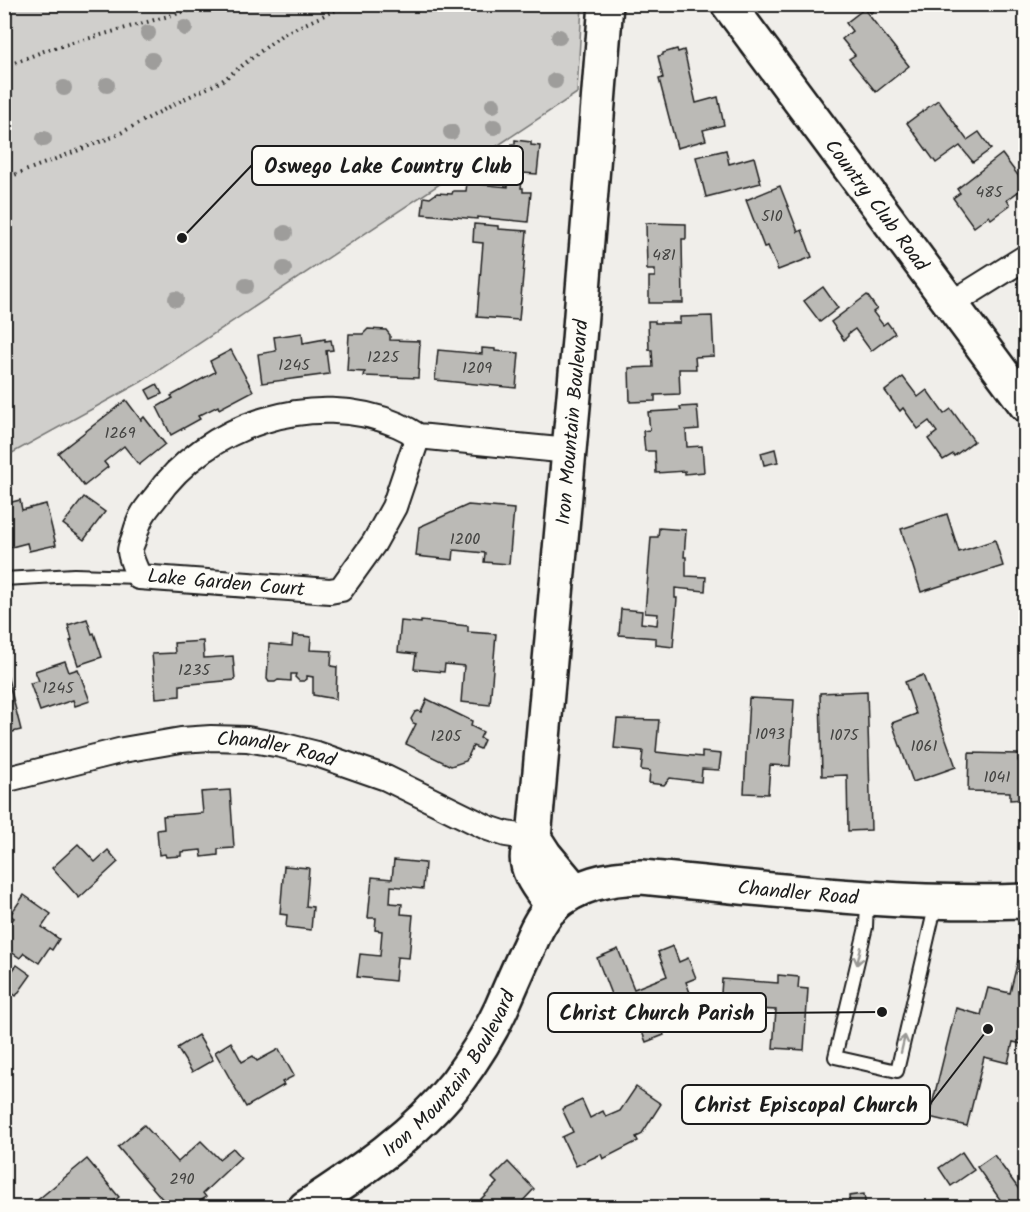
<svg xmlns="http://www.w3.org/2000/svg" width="1030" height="1212" viewBox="0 0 1030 1212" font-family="Kalam,sans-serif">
  <rect width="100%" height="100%" fill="#f0eeea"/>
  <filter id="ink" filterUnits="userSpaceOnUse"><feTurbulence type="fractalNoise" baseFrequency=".0167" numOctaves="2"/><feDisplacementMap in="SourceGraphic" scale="12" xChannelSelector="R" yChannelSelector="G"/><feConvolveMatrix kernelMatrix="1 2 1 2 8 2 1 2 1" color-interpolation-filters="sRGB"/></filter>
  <g filter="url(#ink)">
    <!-- green -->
    <polygon fill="#d0cfcc" stroke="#767674" stroke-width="1.5" points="5,4 582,5 577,93 141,382 5,457"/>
    <!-- building -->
    <g fill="#bbbab6" stroke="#1c1c1c" stroke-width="1.5">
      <polygon points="863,4 880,4 871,13"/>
      <polygon points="864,9 909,66 876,92 849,59 855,55 842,39 852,31 846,23"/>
      <polygon points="677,49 678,52 684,50 696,103 718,97 724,125 703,130 706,140 677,148 659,79 663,78 658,56 663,55 663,53"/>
      <polygon points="938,100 967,140 979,132 991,149 973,162 960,146 936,163 907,123"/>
      <polygon points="1026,138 1026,160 1019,140"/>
      <polygon points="515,140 531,142 531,145 540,146 537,174 523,173 521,188 523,188 523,192 531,192 528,222 477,217 477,219 422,214 424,197 430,198 437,193 452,194 453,191 466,191 467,183 508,187 512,144 515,144"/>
      <polygon points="726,150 729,164 754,157 761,183 706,197 696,157"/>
      <polygon points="1002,154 1026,186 1007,200 1010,205 991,219 989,216 974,227 953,198 960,193 957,189"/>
      <polygon points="780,186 798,232 802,230 812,257 778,270 768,246 764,247 746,200"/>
      <polygon points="646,223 686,224 686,239 682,239 683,303 649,303 649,277 655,277 655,270 647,270"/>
      <polygon points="474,224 498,226 498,229 527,231 519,320 477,317 483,243 473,242"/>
      <polygon points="823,287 838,308 820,322 804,301"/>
      <polygon points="867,295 877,309 873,312 883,325 887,322 895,333 871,351 855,329 848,334 848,336 844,340 831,322"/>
      <polygon points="712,316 714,356 695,357 696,369 679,369 680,394 655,395 655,401 630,402 629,368 653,367 652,350 649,350 648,321 655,321 655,323 680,323 680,317"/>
      <polygon points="368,329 386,330 390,335 390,340 420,341 418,378 364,376 365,372 347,371 349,334 363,334"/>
      <polygon points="302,333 303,343 325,339 325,341 331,340 333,350 326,351 329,374 262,383 258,354 276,351 274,337"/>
      <polygon points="482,348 495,349 495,351 519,353 516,388 435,380 438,350 482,354"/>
      <polygon points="231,350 253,391 219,409 218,406 198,416 200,419 171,435 157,407 173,398 171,396 215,372 210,361"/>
      <polygon points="903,377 918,397 927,390 944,414 951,409 974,441 954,456 953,454 943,460 928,439 937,432 929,421 918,429 903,408 900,411 885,391"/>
      <polygon points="157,384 162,394 151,399 146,390"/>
      <polygon points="126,400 141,420 144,417 165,444 139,465 124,446 104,462 108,467 84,486 58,453"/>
      <polygon points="697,406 699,429 686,430 687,447 702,446 704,472 685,474 685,471 656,473 655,451 645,451 643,431 650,430 648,412 681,410 680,407"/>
      <polygon points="775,449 778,462 764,465 761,453"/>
      <polygon points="84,497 105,512 84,540 63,524"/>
      <polygon points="20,500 22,510 46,504 56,545 29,551 27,543 4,549 4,504"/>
      <polygon points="468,505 514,509 509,564 484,562 485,553 454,550 453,560 416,556 419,527"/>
      <polygon points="947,514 959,552 995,540 1003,566 921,592 901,529"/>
      <polygon points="659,528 686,530 684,557 686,557 686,576 706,577 705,591 675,588 675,598 677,598 673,647 656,645 656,638 619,635 621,609 642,611 641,623 657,625 658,614 645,613 651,537 658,537"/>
      <polygon points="87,619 92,634 94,633 102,657 78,665 70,641 72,640 68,625"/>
      <polygon points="401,621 421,623 421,621 468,626 468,632 496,634 490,705 461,702 464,666 445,664 444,672 414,669 416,654 398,652"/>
      <polygon points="293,635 311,637 310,650 332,651 331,666 337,667 336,699 313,695 313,677 307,676 307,679 304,681 299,681 295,677 296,674 291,674 291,681 278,680 275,682 269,682 267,679 269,644 292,646"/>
      <polygon points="203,641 204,658 233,656 235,680 180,685 180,696 156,698 152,654 175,653 174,643"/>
      <polygon points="65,661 69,672 78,669 90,701 75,706 73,700 40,711 30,683 39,681 35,671"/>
      <polygon points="4,663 21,730 4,734"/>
      <polygon points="923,675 956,767 913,782 892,723 916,714 905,682"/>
      <polygon points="867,691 871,830 848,831 847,775 822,776 820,693"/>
      <polygon points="749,698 794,700 790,766 770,765 768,794 744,793"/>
      <polygon points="427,699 472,721 471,726 483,732 480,738 484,740 480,749 473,746 466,761 451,766 406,744 416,724 413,723 411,719 415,712 418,711 421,712"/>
      <polygon points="617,719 659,720 656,752 702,757 702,752 721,754 719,770 702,769 701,782 670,778 664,785 649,783 650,771 641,770 643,751 614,748"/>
      <polygon points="969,753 1018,754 1018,761 1026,761 1026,799 1010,800 1010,792 968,791"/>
      <polygon points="230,790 234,848 218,849 218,855 202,857 201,850 181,852 181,856 166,857 165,854 159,855 157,830 164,829 163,816 203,813 201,792"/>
      <polygon points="78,844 95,862 108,850 118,862 79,898 52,868"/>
      <polygon points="394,860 425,863 423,889 391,886 390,903 402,904 401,914 413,915 409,958 397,957 395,981 357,977 360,954 380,956 382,931 375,930 376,918 368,918 372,877 392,879"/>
      <polygon points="284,866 309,868 306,906 313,907 311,930 286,927 287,915 280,914"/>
      <polygon points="24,895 51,914 42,927 59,939 52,950 49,948 39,963 24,953 20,958 4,947 4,932 14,918 10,915"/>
      <polygon points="1022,944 1026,945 1026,1045 1013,1042 1008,1063 984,1057 967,1126 929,1117 956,1008 981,1015 988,988 1010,993"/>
      <polygon points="673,946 679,962 688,958 696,978 686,982 692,998 680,1002 683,1010 658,1020 664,1035 646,1042 633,1009 619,1015 597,958 618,949 634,989 667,976 658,952"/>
      <polygon points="17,965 31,975 16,996 4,987 4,981"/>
      <polygon points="778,975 799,977 798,988 808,989 804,1050 773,1048 776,1010 720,1007 722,979 778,983"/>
      <polygon points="198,1035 213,1060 192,1072 177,1048"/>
      <polygon points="231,1042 242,1062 253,1056 257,1061 279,1049 294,1076 282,1082 284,1085 246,1107 215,1052"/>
      <polygon points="636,1087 661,1104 641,1135 636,1137 638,1141 603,1159 601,1154 576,1166 562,1137 573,1132 562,1109 582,1100 590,1118 603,1111 606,1117 620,1111"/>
      <polygon points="144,1125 178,1162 201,1141 219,1159 233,1148 241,1157 203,1193 206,1197 190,1208 170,1208 118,1147"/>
      <polygon points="962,1152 974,1170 951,1186 939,1168"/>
      <polygon points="994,1155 1026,1199 1026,1208 1001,1208 1004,1205 977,1167"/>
      <polygon points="87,1159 119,1197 106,1208 28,1208"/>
      <polygon points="508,1162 534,1189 516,1208 472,1208 497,1183 492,1178"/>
      <polygon points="864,1194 866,1208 842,1208 850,1207 849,1196"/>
    </g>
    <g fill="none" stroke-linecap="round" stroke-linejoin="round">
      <!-- lane casing -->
      <g stroke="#1c1c1c" stroke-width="16">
        <g id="lane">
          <polyline points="4,579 74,575 139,577"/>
          <polyline points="867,900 866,927 835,1057 897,1071 936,903"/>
        </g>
      </g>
      <!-- street casing -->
      <g stroke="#1c1c1c" stroke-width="28">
        <g id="street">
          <polyline points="951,304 1026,257"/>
          <path d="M418,436L394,507L374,543L341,589L330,591L139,577C136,570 130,557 130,551C130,547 133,541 134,538C136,531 138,523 142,516C145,510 150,504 155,498C206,424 314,389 398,425C405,428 412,432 418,436L569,451"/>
          <path id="s1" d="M4,780L123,750L181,740L211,738L247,739L281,745L317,754L386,778L488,828L506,834L534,838"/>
        </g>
      </g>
      <!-- secondary casing -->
      <g stroke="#1c1c1c" stroke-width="38">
        <g id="secondary">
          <polyline points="534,838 545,855 575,891"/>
          <path id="s2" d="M553,907C543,892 523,871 528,852C530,847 532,843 534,838L579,340L606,4"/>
          <path id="s3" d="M305,1208C360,1172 415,1135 456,1083C473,1060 489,1035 501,1009C510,988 519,967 529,946C535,932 541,918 552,907C577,884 608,878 641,877C769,889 897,906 1026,901"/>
        </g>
      </g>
      <!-- primary casing -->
      <g stroke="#1c1c1c" stroke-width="38">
        <g id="primary">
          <path id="s4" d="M728,4L1026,405"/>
        </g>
      </g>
      <!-- path -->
      <g stroke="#1c1c1c" stroke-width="4" stroke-dasharray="1.5 4.5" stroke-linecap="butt">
        <polyline points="4,67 44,51 197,8 199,4"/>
        <polyline points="4,179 115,136 182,100 222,81 283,34 331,12 354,4"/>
      </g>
      <!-- lane -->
      <use href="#lane" stroke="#fdfcf7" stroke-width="12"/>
      <!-- street -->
      <use href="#street" stroke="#fdfcf7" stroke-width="24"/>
      <!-- secondary -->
      <use href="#secondary" stroke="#fdfcf7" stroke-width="33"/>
      <!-- primary -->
      <use href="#primary" stroke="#fdfcf7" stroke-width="33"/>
    </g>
    <!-- trees -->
    <g fill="#9e9d9b">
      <circle cx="185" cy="28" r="8"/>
      <circle cx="148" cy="33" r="8"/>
      <circle cx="559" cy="37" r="8"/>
      <circle cx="152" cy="60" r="8"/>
      <circle cx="555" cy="81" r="8"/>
      <circle cx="107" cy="85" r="8"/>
      <circle cx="64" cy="88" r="8"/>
      <circle cx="493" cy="105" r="8"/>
      <circle cx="494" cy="127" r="8"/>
      <circle cx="451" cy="132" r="8"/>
      <circle cx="44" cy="139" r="8"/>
      <circle cx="285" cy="233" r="8"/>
      <circle cx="284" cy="269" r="8"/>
      <circle cx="246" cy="286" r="8"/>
      <circle cx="176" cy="299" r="8"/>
    </g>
    <!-- one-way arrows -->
    <defs><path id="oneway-shaft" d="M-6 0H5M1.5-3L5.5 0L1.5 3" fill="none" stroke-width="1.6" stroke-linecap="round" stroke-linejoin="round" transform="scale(1.5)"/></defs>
    <g stroke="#989794">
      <use href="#oneway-shaft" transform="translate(859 956) rotate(103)"/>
      <use href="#oneway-shaft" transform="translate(903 1044) rotate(-77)"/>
    </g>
  </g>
  <g text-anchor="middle" stroke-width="5" stroke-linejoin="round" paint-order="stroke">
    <!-- number labels -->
    <g font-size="16" fill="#444442">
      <text x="989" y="197">485</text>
      <text x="772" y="221">510</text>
      <text x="664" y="260">481</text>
      <text x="383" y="362">1225</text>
      <text x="294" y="370">1245</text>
      <text x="477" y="373">1209</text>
      <text x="120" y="438">1269</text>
      <text x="465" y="544">1200</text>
      <text x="194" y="675">1235</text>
      <text x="58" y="693">1245</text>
      <text x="770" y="739">1093</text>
      <text x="844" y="740">1075</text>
      <text x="446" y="741">1205</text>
      <text x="924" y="751">1061</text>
      <text x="997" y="782">1041</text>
      <text x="182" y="1184">290</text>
    </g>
    <!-- street labels -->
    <g font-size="20" fill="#1c1c1c" stroke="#fdfcf7">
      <text dy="7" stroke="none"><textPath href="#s4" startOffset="250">Country Club Road</textPath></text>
      <text dy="7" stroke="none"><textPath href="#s2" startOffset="495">Iron Mountain Boulevard</textPath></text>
      <text transform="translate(226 582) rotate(5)" y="7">Lake Garden Court</text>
      <text dy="7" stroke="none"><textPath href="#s1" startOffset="278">Chandler Road</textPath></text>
      <text dy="7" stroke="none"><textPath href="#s3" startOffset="652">Chandler Road</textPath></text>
      <text dy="7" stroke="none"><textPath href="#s3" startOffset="200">Iron Mountain Boulevard</textPath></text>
    </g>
  </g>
  <!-- callouts -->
  <path fill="none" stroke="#1c1c1c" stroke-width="2" d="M182 238L252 165M882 1012L766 1013M988 1029L930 1104"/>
  <g fill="#1c1c1c" stroke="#fdfcf7" stroke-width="2">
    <circle cx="182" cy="238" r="6"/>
    <circle cx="882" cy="1012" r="6"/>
    <circle cx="988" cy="1029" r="6"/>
  </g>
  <g fill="#fdfcf7" stroke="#1c1c1c" stroke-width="2">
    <rect x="252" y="146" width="271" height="39" rx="6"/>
    <rect x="548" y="993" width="218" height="39" rx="6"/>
    <rect x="682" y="1085" width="248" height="39" rx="6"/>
  </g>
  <g font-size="21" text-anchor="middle" font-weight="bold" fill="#1c1c1c">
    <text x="388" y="173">Oswego Lake Country Club</text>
    <text x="657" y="1020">Christ Church Parish</text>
    <text x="806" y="1112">Christ Episcopal Church</text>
  </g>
  <!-- margin -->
  <rect width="1030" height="1212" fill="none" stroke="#fdfcf7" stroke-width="24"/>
  <rect x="12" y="12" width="1006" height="1188" fill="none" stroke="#1c1c1c" stroke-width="2" filter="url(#ink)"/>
</svg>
